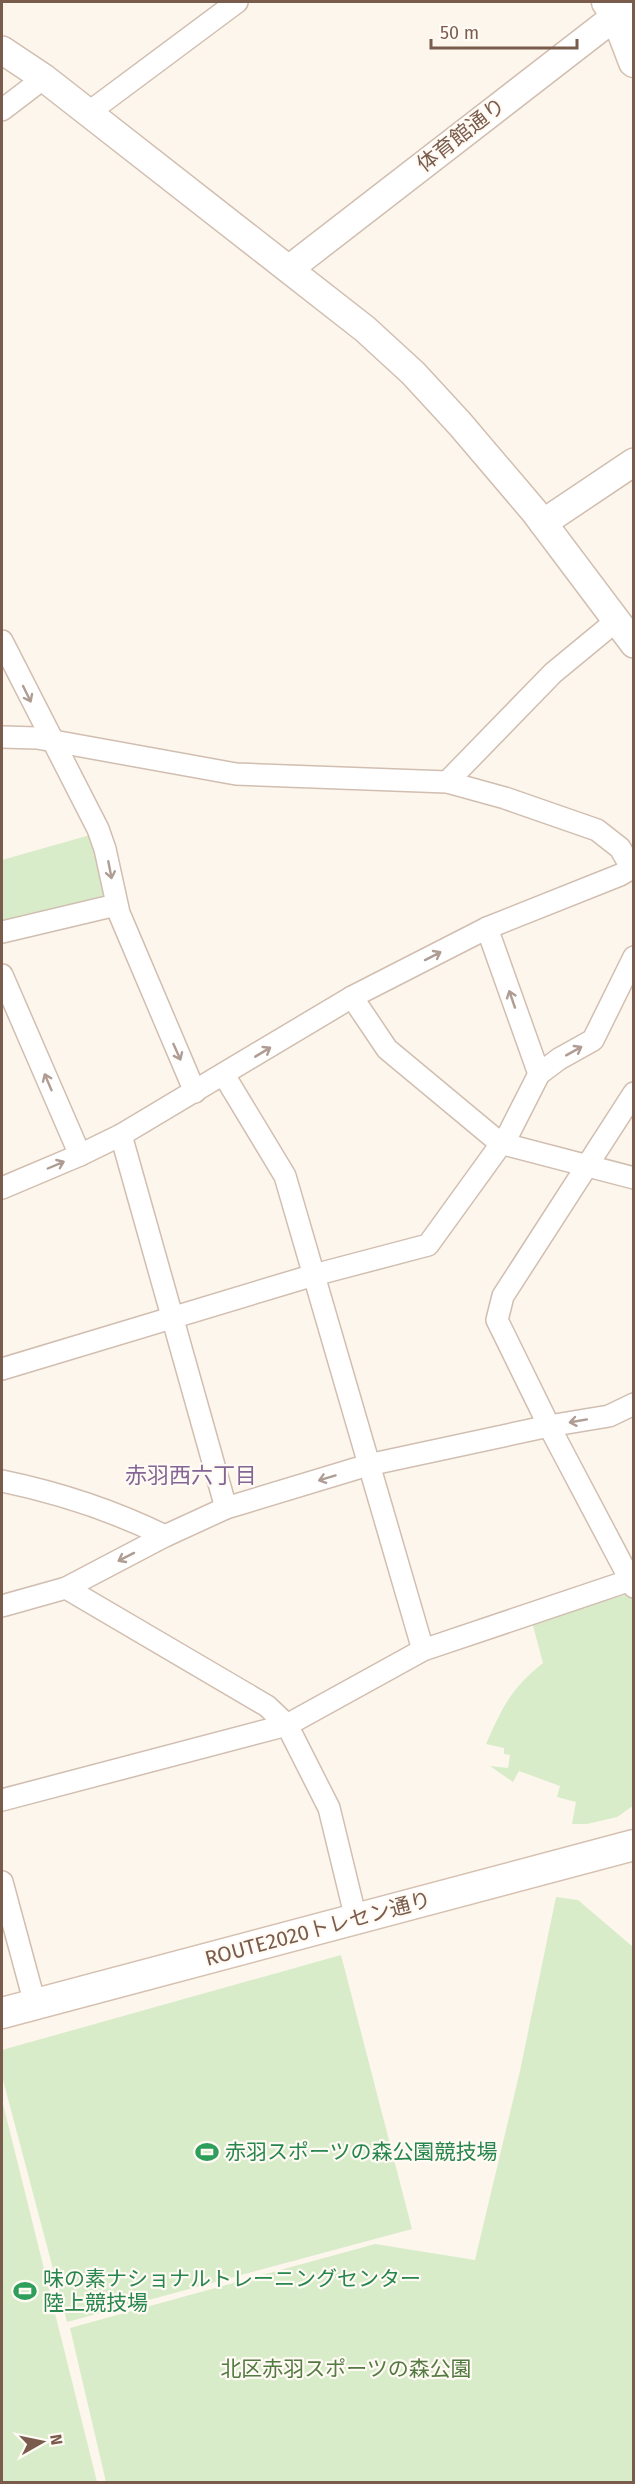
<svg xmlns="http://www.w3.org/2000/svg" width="635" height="2484" viewBox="0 0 635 2484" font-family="'Fira Sans','Noto Sans JP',sans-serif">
  <rect width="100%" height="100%" fill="#fdf6ec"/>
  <!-- green -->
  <g fill="#d8ecc9">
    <polygon points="90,835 98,855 106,900 2,922 2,860"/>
    <path d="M632,1593L633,1806L617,1817L587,1824H572L576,1802L557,1797L560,1786L519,1771L513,1782L490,1766L508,1768L510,1755L504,1754V1748L486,1744C503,1706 510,1690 543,1663L532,1622Z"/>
    <polygon points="556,1897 578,1900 633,1947 633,2482 106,2482 70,2328 375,2244 475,2260 520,2071"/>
    <polygon points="341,1955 412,2229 67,2322 2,2076 2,2050"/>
    <polygon points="2,2100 97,2482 2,2482"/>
  </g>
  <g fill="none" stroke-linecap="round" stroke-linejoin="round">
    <!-- minor casing -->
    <g stroke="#d1beb0" stroke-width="24">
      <g id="minor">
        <polyline points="2,110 44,78"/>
        <polyline points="88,113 237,2"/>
        <polyline points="2,641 98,829 105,849 119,913 195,1092"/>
        <polyline points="2,737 37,738 236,774 447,782 505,798 597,830 620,848 631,867"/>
        <polyline points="447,782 553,673 616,621"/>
        <polyline points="487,928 539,1074"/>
        <polyline points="2,932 116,905"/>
        <polyline points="2,975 80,1155"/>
        <polyline points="352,997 387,1049 500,1143 634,1178"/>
        <polyline points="224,1075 285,1176 423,1650"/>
        <polyline points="634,1093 503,1296 497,1320 549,1426 634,1587"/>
        <polyline points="121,1135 226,1508"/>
        <polyline points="2,1188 80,1155 121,1135 352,997 487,928 620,875 634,867"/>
        <polyline points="2,1369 314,1275 428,1245 509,1133 539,1074 559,1059 593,1040 634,957"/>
        <path d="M2,1481C60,1493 112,1510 165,1536"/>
        <polyline points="66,1588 267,1706 287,1725 329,1808 356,1919"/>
        <polyline points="2,1606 66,1588 165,1536 226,1508 368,1465 549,1426 609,1416 634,1404"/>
        <polyline points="2,1800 287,1725 423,1650 634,1579"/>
        <polyline points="2,1882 35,2004"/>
      </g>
    </g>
    <!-- tertiary casing -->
    <g stroke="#d1beb0" stroke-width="30">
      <g id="tertiary">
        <polyline points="2,50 44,78 365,329 413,373 460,424 534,511 634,644"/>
        <polyline points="289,269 634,2"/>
        <polyline points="543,523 634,462"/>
      </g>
    </g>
    <!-- secondary casing -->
    <g stroke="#d6c0b0" stroke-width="33">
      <g id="secondary">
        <polyline points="607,2 616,15 634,62"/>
        <polyline points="2,2013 634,1845"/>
      </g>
    </g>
    <!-- minor -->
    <use href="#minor" stroke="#fff" stroke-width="21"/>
    <!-- tertiary -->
    <use href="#tertiary" stroke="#fff" stroke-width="27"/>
    <!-- secondary -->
    <use href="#secondary" stroke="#fff" stroke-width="30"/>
  </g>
  <!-- one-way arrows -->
  <defs><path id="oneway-shaft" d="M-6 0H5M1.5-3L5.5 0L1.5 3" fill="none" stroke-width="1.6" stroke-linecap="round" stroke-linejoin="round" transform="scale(1.5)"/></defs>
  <g stroke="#af9d94">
    <use href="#oneway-shaft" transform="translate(27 694) rotate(64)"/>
    <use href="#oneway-shaft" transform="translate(110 870) rotate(79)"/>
    <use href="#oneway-shaft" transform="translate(433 956) rotate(-27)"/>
    <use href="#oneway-shaft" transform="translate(512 999) rotate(-109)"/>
    <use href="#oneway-shaft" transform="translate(574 1051) rotate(-29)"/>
    <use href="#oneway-shaft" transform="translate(177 1052) rotate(66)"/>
    <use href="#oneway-shaft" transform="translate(263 1052) rotate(-31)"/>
    <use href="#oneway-shaft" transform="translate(48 1082) rotate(-113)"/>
    <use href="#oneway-shaft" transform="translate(56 1165) rotate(-23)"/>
    <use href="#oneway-shaft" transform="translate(578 1421) rotate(170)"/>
    <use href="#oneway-shaft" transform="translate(327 1478) rotate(163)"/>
    <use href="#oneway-shaft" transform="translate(126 1557) rotate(153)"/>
  </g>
  <!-- icons -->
  <defs>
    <g id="stadium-bare" transform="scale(1.8)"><path d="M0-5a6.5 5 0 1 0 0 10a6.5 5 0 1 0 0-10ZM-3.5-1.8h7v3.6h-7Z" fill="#2e9e5b" stroke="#fffaf3" stroke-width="2.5" paint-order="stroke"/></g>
  </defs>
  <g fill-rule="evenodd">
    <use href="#stadium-bare" x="207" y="2152"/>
    <use href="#stadium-bare" x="25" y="2291"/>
  </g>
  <g text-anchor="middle" stroke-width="4.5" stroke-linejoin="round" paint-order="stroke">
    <!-- street labels -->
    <g font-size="21" fill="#7a5c4d" stroke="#fffaf3">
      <text transform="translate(461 135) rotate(-38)" y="7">体育館通り</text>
      <text transform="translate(318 1929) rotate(-15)" y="7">ROUTE2020トレセン通り</text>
    </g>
    <!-- leisure labels -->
    <g font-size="21" fill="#27864d" stroke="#fffaf3" text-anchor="start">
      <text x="225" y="2159">赤羽スポーツの森公園競技場</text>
      <text x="43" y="2286">味の素ナショナルトレーニングセンター<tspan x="43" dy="24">陸上競技場</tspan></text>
    </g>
    <!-- park labels -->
    <g font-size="21" fill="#537a41" stroke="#fffaf3">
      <text x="346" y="2376">北区赤羽スポーツの森公園</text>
    </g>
    <!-- neighbourhood labels -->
    <g font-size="22" fill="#846695" stroke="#fffaf3">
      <text x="191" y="1483">赤羽西六丁目</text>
    </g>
  </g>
  <!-- border -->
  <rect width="635" height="2484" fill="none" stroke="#7a5c4d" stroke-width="6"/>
  <!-- north arrow -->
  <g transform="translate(42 2442) rotate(81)" stroke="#fffaf3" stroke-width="4.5" paint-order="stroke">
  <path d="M0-4.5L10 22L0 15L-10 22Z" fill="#7a5c4d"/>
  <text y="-9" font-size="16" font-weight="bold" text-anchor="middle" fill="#7a5c4d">N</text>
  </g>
  <!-- scale -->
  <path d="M431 39v9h146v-9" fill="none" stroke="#7a5c4d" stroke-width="3"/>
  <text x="440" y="39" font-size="18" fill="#7a5c4d" stroke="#fffaf3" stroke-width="4.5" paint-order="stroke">50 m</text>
</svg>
